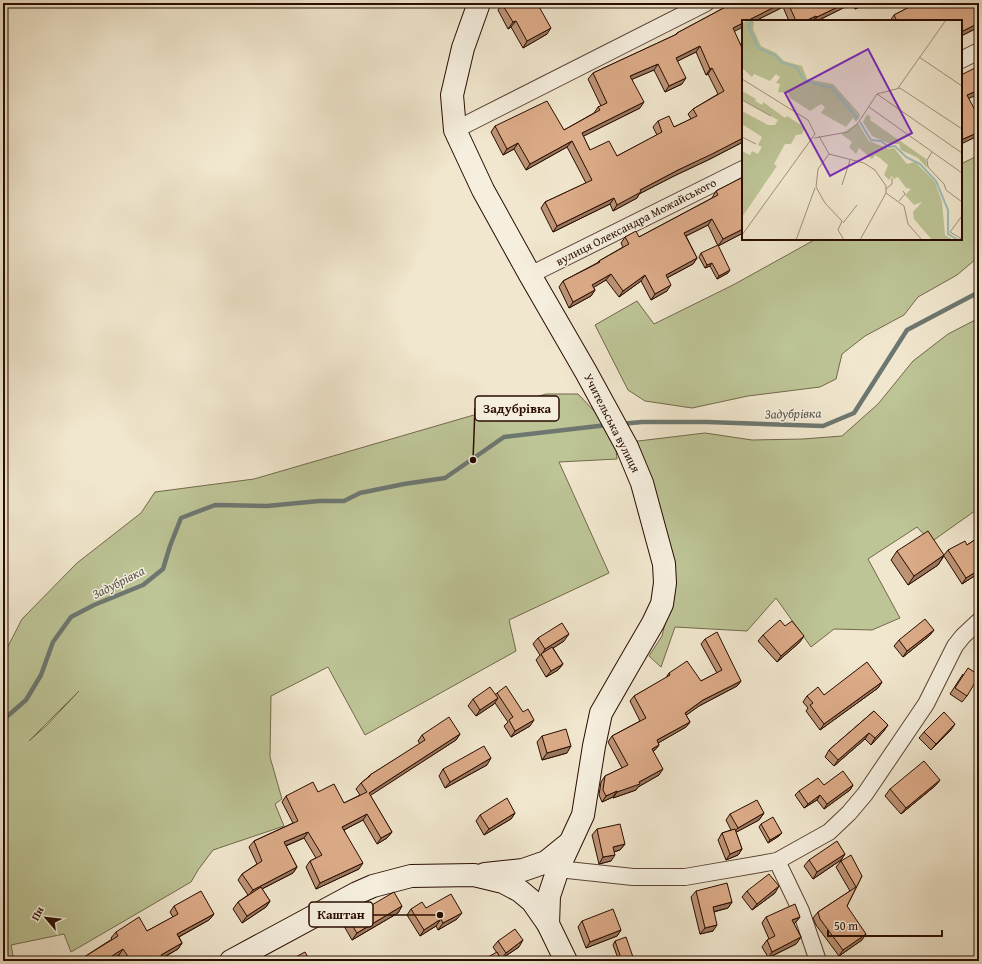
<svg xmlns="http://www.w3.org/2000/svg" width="982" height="964" viewBox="0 0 982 964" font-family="'Gentium Book Plus',serif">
  <rect width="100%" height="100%" fill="#f1e7ce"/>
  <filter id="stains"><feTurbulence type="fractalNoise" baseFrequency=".005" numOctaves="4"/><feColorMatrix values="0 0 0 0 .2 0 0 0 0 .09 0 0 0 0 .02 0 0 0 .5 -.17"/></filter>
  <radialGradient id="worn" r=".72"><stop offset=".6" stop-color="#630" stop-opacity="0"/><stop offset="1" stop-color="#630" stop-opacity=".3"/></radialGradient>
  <!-- green -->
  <g fill="#bdc496" stroke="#73684b" fill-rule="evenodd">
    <polygon points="979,155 979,254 976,259 957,275 918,297 904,315 865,336 842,354 836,379 820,387 748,396 692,408 645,401 628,390 595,325 637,301 654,324 733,285 816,239 961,239 961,164"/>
    <polygon points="979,318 979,508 931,542 917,527 868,559 900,618 872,630 834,629 811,647 776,598 747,631 675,627 661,667 649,656 662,636 669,607 630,442 705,433 752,440 803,439 842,436 878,404 913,361 948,334"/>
    <path d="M546,394H578L597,414L615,440L617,459L559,462L609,573L509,620L516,651L365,735L328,667L271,696L270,757L282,799L275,804L284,826L213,850L198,870L191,882L71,952L64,934L11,945L14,961H3V656L22,619L77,563L141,513L155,492L254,479ZM79,691L47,725L29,741Z"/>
  </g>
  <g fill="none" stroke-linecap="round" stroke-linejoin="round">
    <!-- stream -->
    <g stroke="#6d7770" stroke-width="4.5">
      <polyline points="620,424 642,422 707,422 823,426 854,413 907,330 979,292"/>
      <polyline points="3,720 26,700 41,675 53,642 71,617 94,605 143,585 163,569 170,546 181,518 215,505 267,506 319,501 344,501 360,493 404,484 445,478 504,437 607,425"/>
    </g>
    <!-- minor casing -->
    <g stroke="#5b4334" stroke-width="18">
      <g id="minor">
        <polyline points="961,60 979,51"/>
        <polyline points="455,130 706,3"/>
        <polyline points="530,275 743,169"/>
        <polyline points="777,861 801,911 818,961"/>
        <polyline points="558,869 633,877 685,877 777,861 829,832 849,813 865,794 926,704 955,646 963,636 979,621"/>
      </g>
    </g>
    <!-- secondary casing -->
    <g stroke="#290c00" stroke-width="24">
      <g id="secondary">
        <polyline points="479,3 463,48 452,95 455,130 483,190 530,275 586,372 627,447 642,483 664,564 665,583 662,604 653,623 628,666 601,713 594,746 583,815 558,869 549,896 548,924"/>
        <polyline points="485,874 523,870 546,862 567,845"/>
        <polyline points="231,961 357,893 373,886 411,876 474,875 503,882 520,891 532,901 548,924 566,961"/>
      </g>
    </g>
    <!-- minor -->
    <use href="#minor" stroke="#f6efdf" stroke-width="16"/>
    <!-- secondary -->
    <use href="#secondary" stroke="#f6efdf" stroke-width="22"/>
  </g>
  <!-- wall -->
  <g fill="#bd9375" stroke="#290c00" fill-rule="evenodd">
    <path d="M733,3H869L855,9L853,3L817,21H789L783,7L755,21H743L734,32L743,50V142L708,160L674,176L639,194L637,198L613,211L610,204L553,232L541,208L545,202L586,183L567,147L526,170L514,149L503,155L491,132L495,126L564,130L594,113L598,107L601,106L588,79L593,73L675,35L677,33ZM696,52L706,75L708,74L718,94L693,109L688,114L691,119L674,127L658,121L653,127L657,135L617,156L590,150L583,136L640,108L632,79L654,70L665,92L682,84L677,61Z"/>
    <polygon points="917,3 979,3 979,27 961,36 961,21 890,21 894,15"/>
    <polygon points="502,4 547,34 523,48 511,27 508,29 498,10"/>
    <polygon points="743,177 743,233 718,246 708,225 686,236 697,258 693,264 667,278 667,291 651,300 641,281 619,297 606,280 593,287 595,290 591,296 569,308 559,287 563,281 597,263 599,261 623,247 621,243 625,237 639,237 712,198 716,191"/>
    <polygon points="701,253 728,273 717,279 710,266 705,268 699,257"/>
    <polygon points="979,537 979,573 962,584 944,556 938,565 908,585 891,560 897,551 944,555 948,550 967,545"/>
    <polygon points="934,630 929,636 903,657 894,646 899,640"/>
    <polygon points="763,635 800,642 777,662 758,641"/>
    <polygon points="538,638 564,641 553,648 563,664 558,670 546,677 536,660 540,655 533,644"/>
    <polygon points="705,639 741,681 737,686 699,706 686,715 690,722 686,727 658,743 659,745 655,750 653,751 659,775 638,787 636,790 613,798 613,797 602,802 599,795 601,782 605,776 622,768 608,742 612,736 640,721 630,701 634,696 666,678 669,673 701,681 717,673 701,644"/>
    <polygon points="963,674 967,696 962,702 950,694"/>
    <polygon points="882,682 878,688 820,730 806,711 808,708 803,702 807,696 824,695"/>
    <polygon points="497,693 530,726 511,737 504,726 508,722 495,703 494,704 476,716 468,706 473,699 496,694"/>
    <polygon points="874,711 888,725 883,732 871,745 865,739 834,766 825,757 829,750"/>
    <polygon points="951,730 931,750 919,738 924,732"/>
    <polygon points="460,734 456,740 370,795 392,832 387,838 377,844 363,820 344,830 359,869 316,889 306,867 310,861 316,858 304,838 286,846 297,867 293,873 262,889 270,901 266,907 242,923 233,909 238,902 248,895 238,880 242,874 257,864 249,847 254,841 293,823 282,802 286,796 318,792 344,803 360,795 356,789 361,783 367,778 370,775 420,744 418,741 422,735"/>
    <polygon points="542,736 567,753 542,760 537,742"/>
    <polygon points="487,765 445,788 439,776 443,769"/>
    <polygon points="940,780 935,786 901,814 885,796 890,789"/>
    <polygon points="979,780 979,791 975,786"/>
    <polygon points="824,785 853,785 850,790 824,809 817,800 804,808 795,795 799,791"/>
    <polygon points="515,813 511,819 484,835 476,821 480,815"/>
    <polygon points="764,813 759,820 736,832 742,849 738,855 726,860 718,840 722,833 731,830 726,820 730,814"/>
    <polygon points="761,824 782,833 779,836 768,843 759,827"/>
    <polygon points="597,829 625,844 620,850 614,852 611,861 599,864 592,835"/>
    <polygon points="845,854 841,860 813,879 804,866 809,860"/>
    <polygon points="841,861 862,876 847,906 862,940 839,956 816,925 813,918 818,912 850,891 836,867"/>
    <polygon points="696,891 732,902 728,908 714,912 713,931 700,934 691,897"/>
    <polygon points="747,891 775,893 752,910 742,897"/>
    <polygon points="174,906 214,914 209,920 179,937 182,943 178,949 163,958 165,961 123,961 119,955 110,961 80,961 81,959 112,939 111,938 116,932 147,931 173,917 170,912"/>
    <polygon points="402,906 398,913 352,940 344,926 348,919"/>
    <polygon points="426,908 457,919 438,930 436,926 420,936 407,915 411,909"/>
    <polygon points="766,917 800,917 795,923 794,924 801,937 796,944 772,956 775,961 761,961 762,960 768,957 762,947 767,940 769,939 762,923"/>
    <polygon points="582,921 621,930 617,936 586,948 578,927"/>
    <polygon points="498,941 519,947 501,959 493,947"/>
    <polygon points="615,941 631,960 629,961 619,961 613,945"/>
  </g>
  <!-- shaded-wall -->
  <g fill="#9a785f" stroke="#290c00">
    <polygon points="782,3 785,3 783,7 755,21 747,21"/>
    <polygon points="846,3 853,3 817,21 814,21 817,17"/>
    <polygon points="859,3 869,3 855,9"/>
    <polygon points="816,16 813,21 805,21"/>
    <polygon points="516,21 511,27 508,29 513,22"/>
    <polygon points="743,23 743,27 729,34 733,28"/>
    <polygon points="979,23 979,27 961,36 961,32"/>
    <polygon points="551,28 547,34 523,48 527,41"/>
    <polygon points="700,46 696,52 672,64 676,58"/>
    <polygon points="658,64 654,70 626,82 630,76"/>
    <polygon points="712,68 708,74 706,75 710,69"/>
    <polygon points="686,78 682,84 665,92 669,86"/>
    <polygon points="979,90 979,94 963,101 967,95"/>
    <polygon points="644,102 640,108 578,139 582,133"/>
    <polygon points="979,132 978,136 961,144 961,140"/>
    <polygon points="743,138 743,142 708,160 674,176 639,194 637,198 613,211 617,205 640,190 678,170"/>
    <polygon points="572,141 567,147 526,170 530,164"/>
    <polygon points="518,143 514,149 503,155 507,149"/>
    <polygon points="614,198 610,204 553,232 557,226"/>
    <polygon points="712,219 708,225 680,239 684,233"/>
    <polygon points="743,229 743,233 718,246 723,239"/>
    <polygon points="697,258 693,264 661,281 666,275"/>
    <polygon points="712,263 710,266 705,268 707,265"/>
    <polygon points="730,270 728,273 717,279 719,276"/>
    <polygon points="611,274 606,280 588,291 592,285"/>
    <polygon points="645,275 641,281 619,297 623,291"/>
    <polygon points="671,285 667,291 651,300 655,294"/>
    <polygon points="595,290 591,296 569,308 573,302"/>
    <polygon points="944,555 938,565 908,585 914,576"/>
    <polygon points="979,570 979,573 962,584 966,578"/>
    <polygon points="934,630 929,636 903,657 907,651"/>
    <polygon points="569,634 564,641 541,656 545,649"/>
    <polygon points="804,636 800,642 777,662 781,656"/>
    <polygon points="563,664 558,670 546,677 551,671"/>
    <polygon points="741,681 737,686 699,706 681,719 685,713 703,700"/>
    <polygon points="882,682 878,688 820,730 824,724"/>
    <polygon points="498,698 494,704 476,716 480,710"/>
    <polygon points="534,720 530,726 511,737 515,731"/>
    <polygon points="690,722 686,727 653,746 657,740"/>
    <polygon points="955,724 951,730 931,750 936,744"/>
    <polygon points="888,725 883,732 871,745 875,738"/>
    <polygon points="869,733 865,739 834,766 838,760"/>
    <polygon points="460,734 456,740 365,799 369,793"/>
    <polygon points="659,745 655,750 648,754 652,749"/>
    <polygon points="571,746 567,753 542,760 547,753"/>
    <polygon points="491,758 487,765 445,788 450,782"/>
    <polygon points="663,769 659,775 638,787 636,790 613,798 617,792 639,782"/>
    <polygon points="940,780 935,786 901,814 906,808"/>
    <polygon points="853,785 850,790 824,809 827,804"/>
    <polygon points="617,791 613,797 602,802 606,796"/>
    <polygon points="820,795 817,800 804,808 808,804"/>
    <polygon points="515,813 511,819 484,835 489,829"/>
    <polygon points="764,813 759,820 733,834 738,828"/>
    <polygon points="367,814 363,820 338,833 342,827"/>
    <polygon points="308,832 304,838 280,848 284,842"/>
    <polygon points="392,832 387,838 377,844 381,838"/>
    <polygon points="782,833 779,836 768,843 770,840"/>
    <polygon points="625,844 620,850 609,853 613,847"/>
    <polygon points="742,849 738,855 726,860 730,854"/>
    <polygon points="845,854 841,860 813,879 817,872"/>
    <polygon points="615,855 611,861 599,864 603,857"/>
    <polygon points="363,863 359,869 316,889 320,883"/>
    <polygon points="297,867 293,873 248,896 253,890"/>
    <polygon points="779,886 775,893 752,910 757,904"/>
    <polygon points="270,901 266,907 242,923 247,916"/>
    <polygon points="732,902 728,908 708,913 713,907"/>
    <polygon points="402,906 398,913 352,940 357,933"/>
    <polygon points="462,913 457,919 438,930 443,923"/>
    <polygon points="214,914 209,920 173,940 177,934"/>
    <polygon points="800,917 795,923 788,927 792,920"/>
    <polygon points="441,919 436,926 420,936 424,930"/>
    <polygon points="717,925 713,931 700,934 705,928"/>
    <polygon points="621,930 617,936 586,948 590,942"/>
    <polygon points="866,934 862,940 839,956 843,950"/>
    <polygon points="801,937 796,944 768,958 772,952"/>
    <polygon points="523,940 519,947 501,959 506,953"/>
    <polygon points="182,943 178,949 157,961 161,955"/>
    <polygon points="123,949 119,955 110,961 104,961"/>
    <polygon points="633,957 631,960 629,961 623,961"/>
  </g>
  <!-- building -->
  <g fill="#dcab88" stroke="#290c00" fill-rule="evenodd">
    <polygon points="504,3 537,3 551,28 527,41 516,21 513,22 502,4"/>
    <path d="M733,3H782L747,21H743V23L733,28L743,50V138L712,154L678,170L640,190L641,192L617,205L614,198L557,226L545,202L592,180L572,141L530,164L518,143L507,149L495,126L547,101L564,130L600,110L598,107L607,103L593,73L677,34V33ZM700,46L710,69L712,68L724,91L693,109L697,116L674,127L669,116L658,121L662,132L617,156L609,141L590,150L582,133L644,102L630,76L658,64L669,86L686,78L676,58Z"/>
    <polygon points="788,3 846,3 817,17 816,16 805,21 796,21"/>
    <polygon points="917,3 979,3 979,23 961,32 961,21 897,21 894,15"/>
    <polygon points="979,66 979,90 967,95 979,118 979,132 961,140 961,75"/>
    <polygon points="743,177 743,229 723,239 712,219 684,233 697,258 666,275 671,285 655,294 645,275 623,291 611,274 592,285 595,290 573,302 563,281 600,262 599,261 629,244 625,237 636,231 639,237 718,195 716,191"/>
    <polygon points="718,245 730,270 719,276 712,263 707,265 701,253"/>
    <polygon points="928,531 944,555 914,576 897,551"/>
    <polygon points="979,537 979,570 966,578 948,550 965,541 967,545"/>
    <polygon points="925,619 934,630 907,651 899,640"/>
    <polygon points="780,620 785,626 792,621 804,636 781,656 763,635"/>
    <polygon points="562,623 569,634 545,649 538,638"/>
    <polygon points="717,632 741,681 703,700 685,713 690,722 657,740 659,745 652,749 663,769 639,782 640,784 617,792 617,791 606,796 603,790 605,776 628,765 612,736 646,718 634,696 670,675 669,673 687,661 701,681 722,670 705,639"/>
    <polygon points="552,647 563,664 551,671 541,654"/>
    <polygon points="867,662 882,682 824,724 810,705 813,703 807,696 818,687 824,695"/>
    <polygon points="968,668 979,675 979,676 967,696 955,688"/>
    <polygon points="506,686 523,712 528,709 534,720 515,731 509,720 513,717 497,693"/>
    <polygon points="490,687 498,698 480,710 473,699"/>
    <polygon points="874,711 888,725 875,738 869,733 838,760 829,750"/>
    <polygon points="944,712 955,724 936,744 924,732"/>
    <polygon points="449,717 460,734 369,793 392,832 381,838 367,814 342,827 363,863 320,883 310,861 322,855 308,832 284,842 297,867 253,890 242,874 262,861 254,841 298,821 286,796 313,782 318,792 334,784 344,803 367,792 361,783 370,776 370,775 425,740 422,735"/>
    <polygon points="566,729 571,746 547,753 542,736"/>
    <polygon points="484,746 491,758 450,782 443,769"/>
    <polygon points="924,761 940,780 906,808 890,789"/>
    <polygon points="843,771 853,785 827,804 820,795 808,804 799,791 818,778 824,785"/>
    <polygon points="507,798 515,813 489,829 480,815"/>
    <polygon points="757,800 764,813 738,828 730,814"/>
    <polygon points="773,817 782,833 770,840 761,824"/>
    <polygon points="620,824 625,844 613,847 615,855 603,857 597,829"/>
    <polygon points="735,829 742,849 730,854 722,833"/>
    <polygon points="837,841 845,854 817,872 809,860"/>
    <polygon points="851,855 862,876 847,906 866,934 843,950 820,919 818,912 856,887 841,861"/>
    <polygon points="769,874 779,886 757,904 747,891"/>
    <polygon points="727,883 732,902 713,907 717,925 705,928 696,891"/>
    <polygon points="261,887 270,901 247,916 238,902"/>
    <polygon points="201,891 214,914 177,934 182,943 161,955 165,961 131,961 123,949 104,961 82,961 81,959 118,936 116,932 139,917 147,931 178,914 174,906"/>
    <polygon points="394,892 402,906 357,933 348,919"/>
    <polygon points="451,894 462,913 443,923 441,919 424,930 411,909 422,902 426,908"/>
    <polygon points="795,904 800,917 792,920 801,937 772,952 767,940 775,936 766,917"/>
    <polygon points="613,909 621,930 590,942 582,921"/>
    <polygon points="515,929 523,940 506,953 498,941"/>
    <polygon points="626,937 633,957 622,961 615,941"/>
    <polygon points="305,952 310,961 288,961"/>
    <polygon points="497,952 502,961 481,961"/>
    <polygon points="772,956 775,961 762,961 762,960"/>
    <polygon points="616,958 618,961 611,961"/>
  </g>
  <g text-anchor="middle" stroke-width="3" stroke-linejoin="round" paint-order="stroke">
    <!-- street labels -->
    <g font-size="12" fill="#290c00" stroke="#f6efdf">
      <text transform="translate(636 222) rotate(-27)" y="4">вулиця Олександра Можайського</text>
      <text transform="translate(612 423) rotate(63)" y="4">Учительська вулиця</text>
    </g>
    <!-- water labels -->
    <g font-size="13" font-style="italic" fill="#57544a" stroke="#f6efdf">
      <text transform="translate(793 413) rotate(-1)" y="5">Задубрівка</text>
      <text transform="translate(118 582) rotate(-27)" y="5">Задубрівка</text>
    </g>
  </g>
  <!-- overview -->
  <g transform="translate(742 20)">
    <rect width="220" height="220" fill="#f1e7ce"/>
    <path d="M7,0L12,2L11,9L19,26L34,33L42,41L60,46L65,59L91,64L117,93L118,96L114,102L111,98L104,107L79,93L83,87L79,84L68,91L48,78L46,73L36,72L38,64L34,63L38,57L34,54L28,61L12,54L10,57L0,48V3ZM0,71L14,79L13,81L20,85L21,82L43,98L45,96L62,107V110L60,114L54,115L49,124H43L32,144L35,146L0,197V131L8,135L10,131L16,134L20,127L16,125L20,117L0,104V91L26,105H33L36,100L0,80ZM125,94L129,97L128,100L184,139L185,148L176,138L159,130L157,124H148L130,116L121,102ZM116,103L127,121L147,129L152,128L165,144L173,142L193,162L200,182L203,215L211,220H190L172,199L171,192L180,182L172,185L163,175L169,169L164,168L156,157L152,159L150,156L147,160L142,155L146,145L138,138L133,135L130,139L117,128L114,134L107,127L110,122L99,114Z" fill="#bdc496"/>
    <path fill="none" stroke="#9bbfba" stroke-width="2" d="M11,0L6,6L16,28L34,36L39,42L54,47L63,61L90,68L116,99M118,102L129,120L139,121L147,127L153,126L164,137L178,144L194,161L206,190V214L216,220"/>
    <path fill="none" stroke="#a18f7c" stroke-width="1" d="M177,37L220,66M0,59L66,100L73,114L0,215M156,68L204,0M135,74L220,133M0,80L29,96M127,87L220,153M77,116L87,134L122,143L133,150L144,166V173L118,220M0,117L14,124M72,118L106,112L116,103L135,74L158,68L220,109M190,132L185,140L186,147L202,164L204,170L220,182M87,134L76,149L74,167L83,183L100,201L96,210L102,220M100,165L108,140M144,169L150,164V158M144,173L162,186L166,204L180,220M157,181L163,174L161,171M220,196L208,212L220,219M101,203L115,185M54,220L73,168"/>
    <path fill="#7b2cbf" fill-opacity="0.15" stroke="#7b2cbf" stroke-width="2" d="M126,29L170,113L88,156L43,73Z"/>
    <rect width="220" height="220" fill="none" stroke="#290c00" stroke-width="2"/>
  </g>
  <!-- callouts -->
  <path fill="none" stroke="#290c00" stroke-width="1.5" d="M473 460L475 408M440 915L373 915"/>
  <g fill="#290c00" stroke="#f6efdf" stroke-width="1.5">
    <circle cx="473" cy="460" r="4"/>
    <circle cx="440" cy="915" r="4"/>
  </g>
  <g fill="#f6efdf" stroke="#290c00" stroke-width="1.5">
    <rect x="475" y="396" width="84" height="25" rx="4"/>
    <rect x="309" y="902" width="64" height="25" rx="4"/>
  </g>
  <g font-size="13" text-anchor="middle" font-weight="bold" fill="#290c00">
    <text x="517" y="413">Задубрівка</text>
    <text x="341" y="919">Каштан</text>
  </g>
  <!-- margin -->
  <rect width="982" height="964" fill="none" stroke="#f1e7ce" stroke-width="16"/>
  <rect x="4" y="4" width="974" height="956" fill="none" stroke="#290c00" stroke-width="2"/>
  <rect x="8" y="8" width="966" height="948" fill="none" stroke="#290c00"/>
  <!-- north arrow -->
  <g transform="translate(46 918) rotate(298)" stroke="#f6efdf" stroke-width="3" paint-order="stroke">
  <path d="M0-3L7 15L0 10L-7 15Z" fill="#290c00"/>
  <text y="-6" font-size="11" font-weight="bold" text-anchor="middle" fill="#290c00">Пн</text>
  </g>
  <!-- scale -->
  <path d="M828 930v6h114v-6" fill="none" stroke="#290c00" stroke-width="2"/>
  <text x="834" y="930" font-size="12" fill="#290c00" stroke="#f6efdf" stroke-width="3" paint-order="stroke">50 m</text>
  <rect width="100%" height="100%" filter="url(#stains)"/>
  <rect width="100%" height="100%" fill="url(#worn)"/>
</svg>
